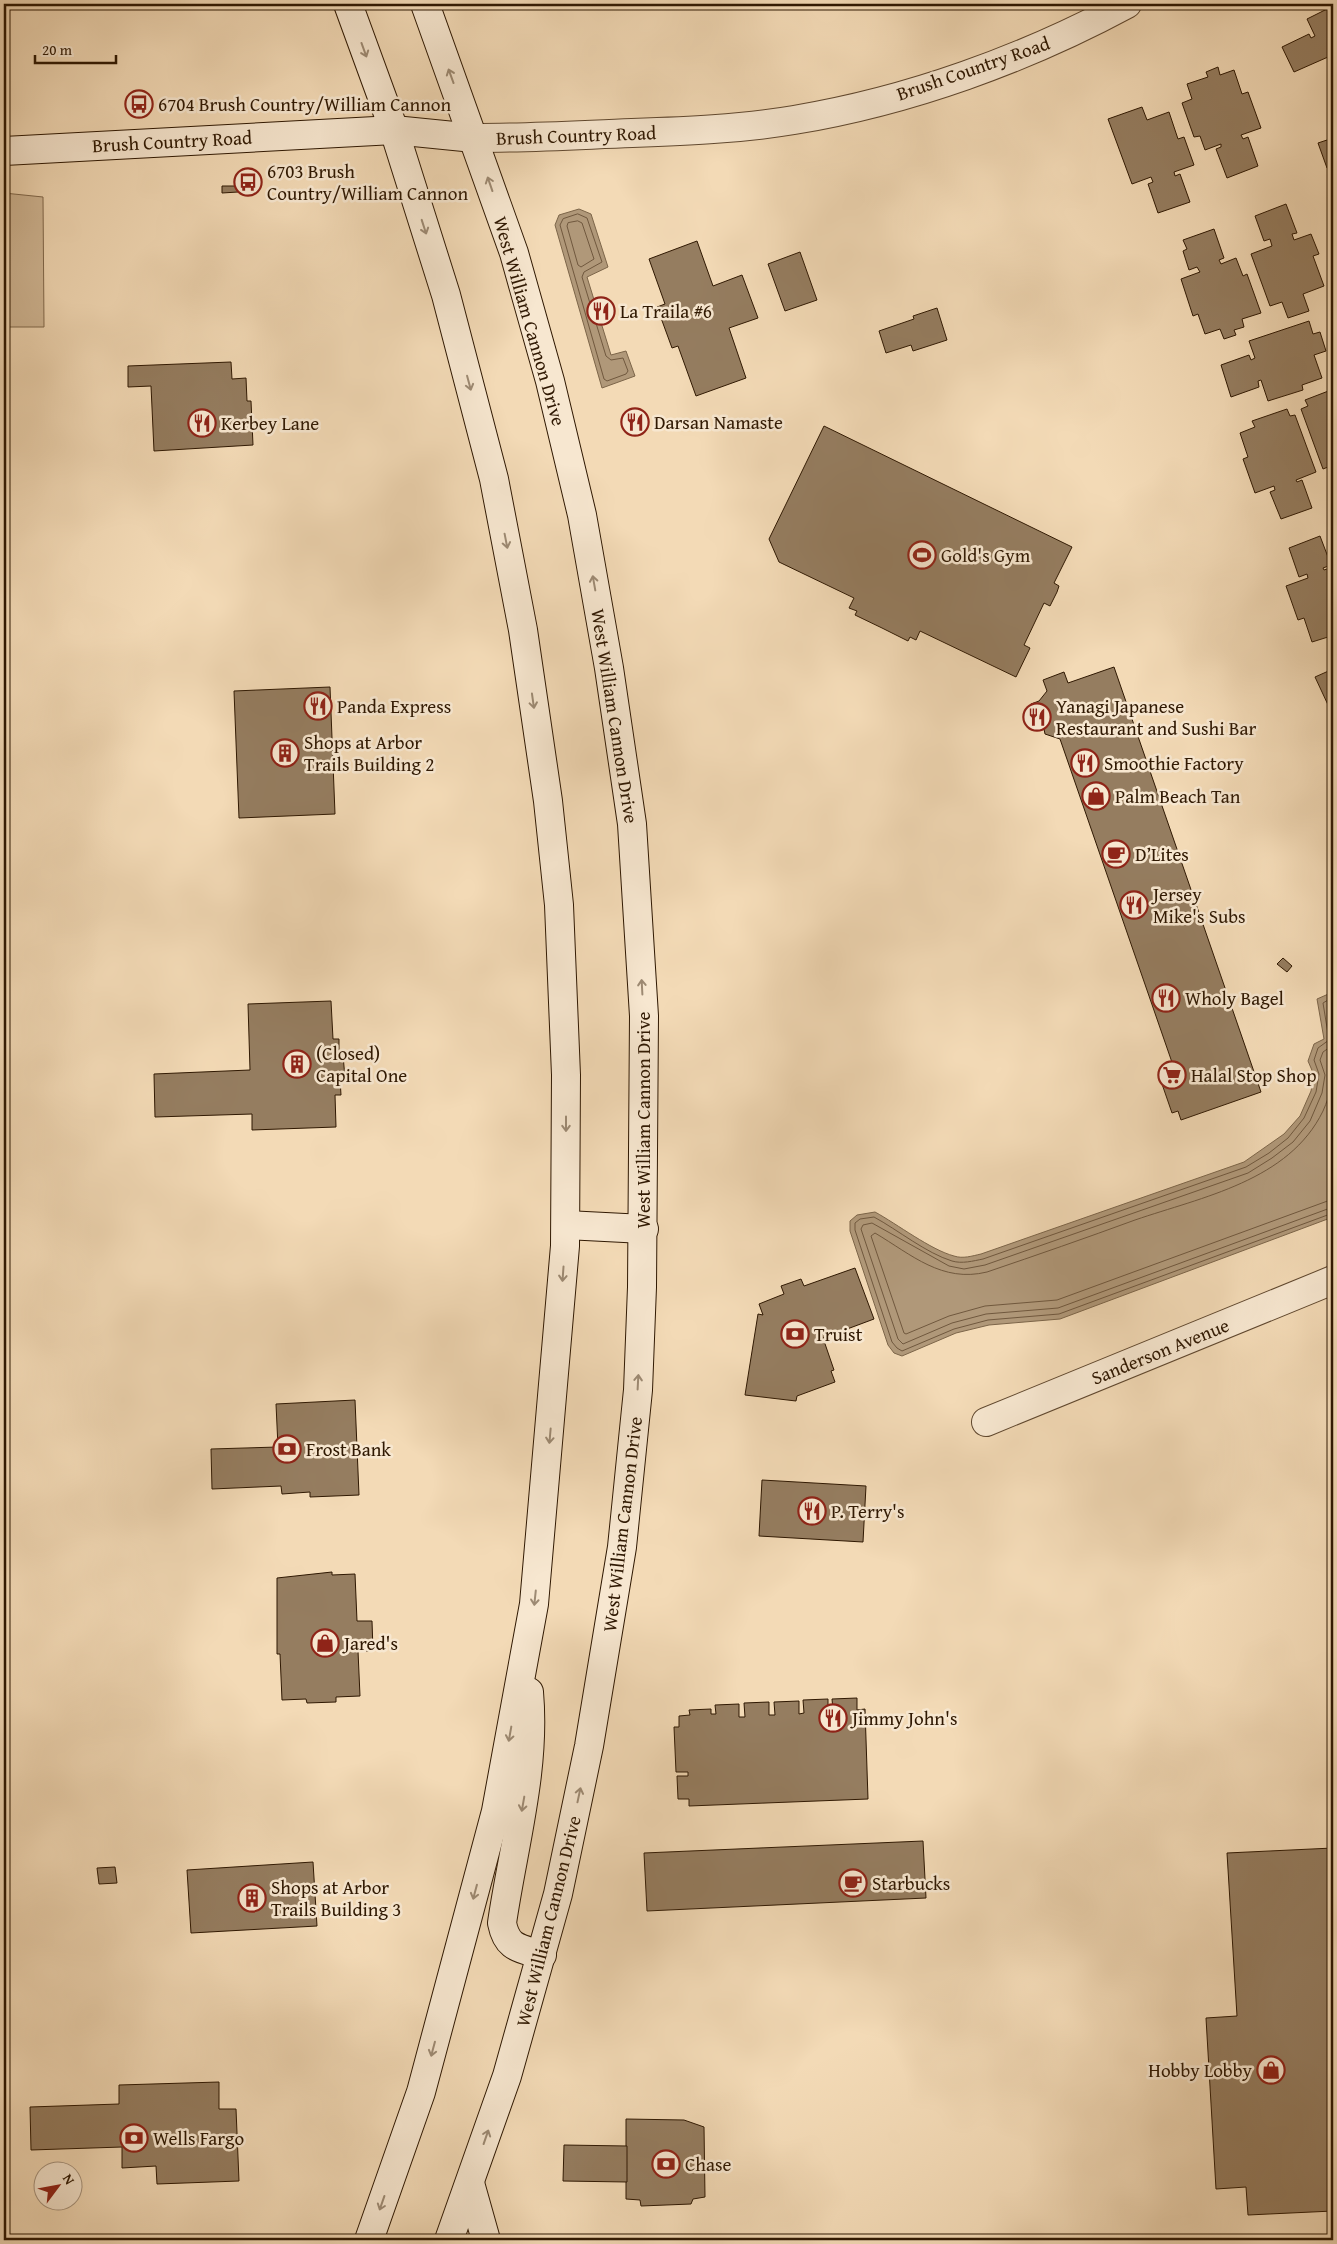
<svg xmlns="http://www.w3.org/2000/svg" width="1337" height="2244" viewBox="0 0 1337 2244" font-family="'Gentium Book Plus',serif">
  <rect width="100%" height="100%" fill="#f3dab6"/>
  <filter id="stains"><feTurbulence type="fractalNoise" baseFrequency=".004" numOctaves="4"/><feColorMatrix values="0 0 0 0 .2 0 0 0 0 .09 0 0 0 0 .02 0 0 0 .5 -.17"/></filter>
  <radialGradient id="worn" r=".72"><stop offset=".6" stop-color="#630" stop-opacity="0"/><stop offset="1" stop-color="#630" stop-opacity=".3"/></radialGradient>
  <!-- green -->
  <polygon fill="#d2b997" stroke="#80684c" points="4,193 43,197 44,327 4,327"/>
  <!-- water -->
  <g fill="#b09879" stroke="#7c6549">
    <polygon points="579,209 591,214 608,267 587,277 611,355 626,351 635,376 602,388 555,225 559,215"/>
    <path d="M1333,992V1217L1060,1319L989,1325L956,1333L902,1356L894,1353L888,1345L850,1231V1221L857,1215L875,1212C897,1224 931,1250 954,1256C963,1259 972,1256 981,1254L1244,1162L1284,1134L1300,1116L1311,1091L1314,1075L1308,1061L1314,1044L1324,1039L1317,999Z"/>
  </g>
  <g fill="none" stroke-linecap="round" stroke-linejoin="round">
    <!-- shore -->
    <g stroke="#70583e" stroke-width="1">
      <polygon points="578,214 587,218 602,262 584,272 582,277 606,356 611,360 623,358 628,371 626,374 607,381 604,379 560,225 563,219"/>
      <polygon points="578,221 582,223 594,259 581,267 578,265 567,226 568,223"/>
      <path d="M1333,997L1323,1003L1329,1040L1318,1048L1314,1060L1319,1074L1316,1092L1304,1118L1288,1138L1269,1153L1246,1167L983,1259C973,1261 962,1264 952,1261C926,1253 898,1230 874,1217L860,1219L855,1223V1230L892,1342L897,1348L902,1351L954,1329L988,1320L1059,1314L1333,1213"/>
      <polyline points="1333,1045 1323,1052 1320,1060 1325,1075 1322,1093 1310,1121 1293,1142 1272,1158 1248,1173 985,1265 964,1269 949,1266 872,1223 863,1225 861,1229 898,1339 903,1344 952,1323 986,1314 1058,1308 1333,1207"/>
      <path d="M1333,1055L1328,1060C1334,1079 1331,1093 1323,1111C1289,1181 1202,1197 1135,1220C1086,1238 1037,1255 987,1272C942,1283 912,1255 875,1233L871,1236L904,1333L906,1334L949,1316L985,1306L1057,1300L1333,1199"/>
    </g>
  </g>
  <!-- building -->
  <g fill="#957d60" stroke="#2f1802">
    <polygon points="1333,6 1333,66 1328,57 1294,72 1282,47 1309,34 1311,38 1315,36 1307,19"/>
    <polygon points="1218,67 1220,75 1234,70 1242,94 1248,92 1261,128 1241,135 1243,139 1248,137 1258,166 1227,178 1216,149 1221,147 1221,144 1205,150 1200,136 1194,137 1182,103 1192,99 1187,84 1208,77 1206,72"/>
    <polygon points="1142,107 1147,120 1169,112 1178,139 1184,137 1194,165 1174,172 1175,176 1180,174 1190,202 1158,213 1148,184 1153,182 1151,177 1132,184 1108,119"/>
    <polygon points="1333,138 1333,165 1327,168 1318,143"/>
    <polygon points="222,186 238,186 238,192 222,193"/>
    <polygon points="1286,204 1297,233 1292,234 1294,240 1311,234 1319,254 1313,256 1324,286 1303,294 1309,311 1288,318 1282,302 1270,306 1251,254 1272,246 1270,239 1264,241 1255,216"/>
    <polygon points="1214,229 1224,258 1219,260 1221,264 1236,258 1243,276 1247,274 1261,313 1242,319 1244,327 1234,330 1236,335 1224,339 1220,329 1205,334 1198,314 1193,316 1181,279 1200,272 1197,267 1189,270 1183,251 1187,249 1183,240"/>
    <polygon points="697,241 713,286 742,275 758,318 729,328 746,378 696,396 678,346 672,348 657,307 665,304 649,259"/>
    <polygon points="800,252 817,300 785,311 768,264"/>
    <polygon points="937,308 947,340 913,351 911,345 886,353 879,331 914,319 913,316"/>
    <polygon points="1309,321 1313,334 1320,332 1326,351 1314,355 1322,378 1302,385 1303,390 1268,401 1261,380 1258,381 1259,387 1231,397 1221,365 1249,355 1251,360 1255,358 1249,341"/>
    <polygon points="231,362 232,379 246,378 247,401 251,401 253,445 154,451 151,386 128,387 128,366"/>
    <polygon points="1331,390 1333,395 1333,465 1323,469 1301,409 1308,406 1305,400"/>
    <polygon points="1287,409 1290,416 1295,415 1316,472 1296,480 1297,482 1302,480 1312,508 1281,519 1270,492 1275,490 1274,486 1255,493 1243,459 1248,457 1240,433 1255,427 1252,421"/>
    <polygon points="824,426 1072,547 1054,583 1059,586 1057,592 1050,606 1044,603 1024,645 1030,648 1016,677 920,631 916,640 910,637 908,641 882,628 855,615 857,611 849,608 854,598 779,562 769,539"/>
    <polygon points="1320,536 1331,565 1323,568 1324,570 1333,567 1333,642 1330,643 1328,637 1312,642 1304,618 1298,620 1286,586 1308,578 1307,574 1299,577 1289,548"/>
    <polygon points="1114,667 1261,1092 1181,1120 1178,1111 1172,1113 1162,1084 1168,1082 1165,1074 1175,1071 1060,739 1045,734 1044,729 1040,730 1031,704 1039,701 1047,691 1043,680 1064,672 1068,683"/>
    <polygon points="1333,669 1333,705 1329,707 1315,677"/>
    <polygon points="330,687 335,814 239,818 234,691"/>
    <polygon points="1283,958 1292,966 1287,972 1277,964"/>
    <polygon points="331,1001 333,1039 339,1039 339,1055 343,1055 345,1078 340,1079 341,1095 335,1095 336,1127 252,1130 252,1114 155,1117 154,1074 250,1070 248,1004"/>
    <polygon points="855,1268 874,1319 823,1338 834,1370 831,1371 835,1382 797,1396 796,1401 745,1395 758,1314 763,1315 759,1304 784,1294 781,1286 801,1279 804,1286"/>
    <polygon points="355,1400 359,1495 310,1497 310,1492 282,1494 281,1486 212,1489 211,1449 278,1447 276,1404"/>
    <polygon points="762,1480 866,1486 863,1542 759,1536"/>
    <polygon points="332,1572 332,1575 355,1574 357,1621 372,1621 373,1651 358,1651 360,1696 336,1697 336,1702 307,1703 306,1699 282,1700 280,1654 277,1654 277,1578"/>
    <polygon points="857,1698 857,1710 865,1709 868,1799 689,1806 689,1799 678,1799 677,1776 688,1776 688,1772 676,1772 674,1727 679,1727 679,1716 690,1715 689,1710 711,1709 711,1714 716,1714 715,1705 739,1704 739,1717 745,1717 744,1703 769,1702 769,1715 775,1715 774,1702 799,1701 799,1714 804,1713 803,1700 828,1699 828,1712 830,1712 833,1710 832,1699"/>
    <polygon points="923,1841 926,1898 647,1911 644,1853"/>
    <polygon points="1333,1848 1333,2211 1248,2215 1246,2187 1216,2189 1206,2018 1237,2016 1227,1853"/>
    <polygon points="313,1862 317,1926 191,1933 187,1870"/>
    <polygon points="115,1867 117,1883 99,1884 97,1868"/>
    <polygon points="219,2082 219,2109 236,2109 239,2181 157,2184 156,2166 122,2168 122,2147 31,2150 30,2107 119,2104 119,2085"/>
    <polygon points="626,2119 684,2120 704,2127 705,2197 693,2199 691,2204 641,2206 640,2200 626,2199"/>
    <polygon points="564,2145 627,2146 627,2182 563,2181"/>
  </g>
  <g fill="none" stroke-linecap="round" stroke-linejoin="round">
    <!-- street casing -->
    <g stroke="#60482f" stroke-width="30">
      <g id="street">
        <path d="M474,138C527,138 579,135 632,133C686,131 740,129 794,120C909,101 1025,59 1127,4"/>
        <polyline points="986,1422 1333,1280"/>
      </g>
    </g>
    <!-- secondary casing -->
    <g stroke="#2f1802" stroke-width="30">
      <g id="secondary">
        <polyline points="348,4 394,130 446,295 494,479 523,630 548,801 559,905 566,1075 565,1246 534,1604 496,1811 421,2092 369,2240"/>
        <polyline points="425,4 514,253 550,381 582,515 609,668 632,824 644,1016 642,1287 638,1390 622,1547 589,1746 558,1894 507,2076 449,2240"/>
        <polyline points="4,151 394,130 474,138"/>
        <polyline points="566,1225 644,1229"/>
        <path d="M529,1692C536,1770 513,1847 502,1923C507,1949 520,1948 542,1955"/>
        <polyline points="470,2183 486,2240"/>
      </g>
    </g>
    <!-- street -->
    <use href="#street" stroke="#f7e7d0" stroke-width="28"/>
    <!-- secondary -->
    <use href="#secondary" stroke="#f7e7d0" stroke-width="28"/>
  </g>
  <!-- one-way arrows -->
  <defs><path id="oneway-shaft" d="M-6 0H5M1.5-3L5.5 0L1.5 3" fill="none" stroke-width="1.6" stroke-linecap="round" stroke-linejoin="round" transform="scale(1.25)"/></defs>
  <g stroke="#9d8a73">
    <use href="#oneway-shaft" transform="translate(364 50) rotate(70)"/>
    <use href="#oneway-shaft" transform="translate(451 76) rotate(-110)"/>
    <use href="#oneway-shaft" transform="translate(490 184) rotate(-109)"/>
    <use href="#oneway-shaft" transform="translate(424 227) rotate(72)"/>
    <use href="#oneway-shaft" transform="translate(469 383) rotate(75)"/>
    <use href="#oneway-shaft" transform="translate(506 541) rotate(79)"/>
    <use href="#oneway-shaft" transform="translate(594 583) rotate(-100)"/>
    <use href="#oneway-shaft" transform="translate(533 701) rotate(82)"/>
    <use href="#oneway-shaft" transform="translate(642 987) rotate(-93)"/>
    <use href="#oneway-shaft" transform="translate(566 1124) rotate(90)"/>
    <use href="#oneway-shaft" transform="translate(563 1274) rotate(94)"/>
    <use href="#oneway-shaft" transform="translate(638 1382) rotate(-87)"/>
    <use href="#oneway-shaft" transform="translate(550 1436) rotate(95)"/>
    <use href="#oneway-shaft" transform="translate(535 1598) rotate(96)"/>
    <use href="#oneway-shaft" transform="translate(510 1734) rotate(100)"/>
    <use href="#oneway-shaft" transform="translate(579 1795) rotate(-78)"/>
    <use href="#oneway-shaft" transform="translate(523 1804) rotate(100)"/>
    <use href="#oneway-shaft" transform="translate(475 1892) rotate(105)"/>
    <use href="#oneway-shaft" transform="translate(433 2049) rotate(105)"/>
    <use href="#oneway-shaft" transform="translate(486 2137) rotate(-71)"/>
    <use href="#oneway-shaft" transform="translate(382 2203) rotate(109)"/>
  </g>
  <!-- icons -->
  <defs>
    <g id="bus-ring" transform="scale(1.4375)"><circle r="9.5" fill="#f7e7d0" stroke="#8f2418" stroke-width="1.5"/><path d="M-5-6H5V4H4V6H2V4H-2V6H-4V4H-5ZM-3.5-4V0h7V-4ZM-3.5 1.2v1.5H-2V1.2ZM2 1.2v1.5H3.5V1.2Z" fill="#8f2418"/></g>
    <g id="restaurant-ring" transform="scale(1.4375)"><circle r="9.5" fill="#f7e7d0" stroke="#8f2418" stroke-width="1.5"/><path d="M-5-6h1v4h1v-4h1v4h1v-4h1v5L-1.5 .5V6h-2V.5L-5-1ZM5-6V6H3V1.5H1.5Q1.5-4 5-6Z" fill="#8f2418"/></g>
    <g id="stadium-ring" transform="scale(1.4375)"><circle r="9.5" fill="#f7e7d0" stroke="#8f2418" stroke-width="1.5"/><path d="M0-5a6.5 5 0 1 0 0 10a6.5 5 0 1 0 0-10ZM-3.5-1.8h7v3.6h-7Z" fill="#8f2418"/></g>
    <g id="building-ring" transform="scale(1.4375)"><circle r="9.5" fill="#f7e7d0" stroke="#8f2418" stroke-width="1.5"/><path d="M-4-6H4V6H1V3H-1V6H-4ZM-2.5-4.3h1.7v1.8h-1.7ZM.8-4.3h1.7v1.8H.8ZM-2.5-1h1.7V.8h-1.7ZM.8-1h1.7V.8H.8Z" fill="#8f2418"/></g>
    <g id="shop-ring" transform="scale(1.4375)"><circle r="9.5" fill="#f7e7d0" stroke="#8f2418" stroke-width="1.5"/><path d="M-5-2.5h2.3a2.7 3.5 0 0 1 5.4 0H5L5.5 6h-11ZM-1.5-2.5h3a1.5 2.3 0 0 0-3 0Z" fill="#8f2418"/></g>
    <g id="cafe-ring" transform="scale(1.4375)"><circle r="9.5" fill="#f7e7d0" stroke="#8f2418" stroke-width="1.5"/><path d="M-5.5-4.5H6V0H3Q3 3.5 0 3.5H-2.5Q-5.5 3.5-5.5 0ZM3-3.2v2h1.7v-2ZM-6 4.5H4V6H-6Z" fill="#8f2418"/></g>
    <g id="supermarket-ring" transform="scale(1.4375)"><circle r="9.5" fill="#f7e7d0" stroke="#8f2418" stroke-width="1.5"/><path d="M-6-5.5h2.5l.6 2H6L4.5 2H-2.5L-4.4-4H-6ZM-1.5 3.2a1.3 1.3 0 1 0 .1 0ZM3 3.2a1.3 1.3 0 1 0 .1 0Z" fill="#8f2418"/></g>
    <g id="bank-ring" transform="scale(1.4375)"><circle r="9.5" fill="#f7e7d0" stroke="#8f2418" stroke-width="1.5"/><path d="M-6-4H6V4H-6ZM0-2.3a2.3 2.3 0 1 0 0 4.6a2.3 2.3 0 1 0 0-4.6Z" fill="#8f2418"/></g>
  </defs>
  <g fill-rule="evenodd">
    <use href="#bus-ring" x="139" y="104"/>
    <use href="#bus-ring" x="248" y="182"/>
    <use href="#restaurant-ring" x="601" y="311"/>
    <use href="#restaurant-ring" x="635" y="422"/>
    <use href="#restaurant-ring" x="202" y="423"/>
    <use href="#stadium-ring" x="922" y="555"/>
    <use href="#restaurant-ring" x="318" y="706"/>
    <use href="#restaurant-ring" x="1037" y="717"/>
    <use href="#building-ring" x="285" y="753"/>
    <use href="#restaurant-ring" x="1085" y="763"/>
    <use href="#shop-ring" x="1096" y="796"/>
    <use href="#cafe-ring" x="1116" y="854"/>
    <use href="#restaurant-ring" x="1134" y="905"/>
    <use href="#restaurant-ring" x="1166" y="998"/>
    <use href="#building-ring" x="297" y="1064"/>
    <use href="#supermarket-ring" x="1172" y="1075"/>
    <use href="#bank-ring" x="795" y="1334"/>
    <use href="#bank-ring" x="287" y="1449"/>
    <use href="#restaurant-ring" x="812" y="1511"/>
    <use href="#shop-ring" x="325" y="1643"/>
    <use href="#restaurant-ring" x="833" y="1718"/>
    <use href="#cafe-ring" x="853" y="1883"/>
    <use href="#building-ring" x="252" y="1898"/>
    <use href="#shop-ring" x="1271" y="2070"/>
    <use href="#bank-ring" x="134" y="2138"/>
    <use href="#bank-ring" x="666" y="2164"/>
  </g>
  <g text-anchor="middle" stroke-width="5" stroke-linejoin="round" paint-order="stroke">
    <!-- street labels -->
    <g font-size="19" fill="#2f1802" stroke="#f7e7d0">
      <text transform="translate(973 68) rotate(-19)" y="7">Brush Country Road</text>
      <text transform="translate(576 135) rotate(-2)" y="7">Brush Country Road</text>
      <text transform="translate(172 141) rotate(-3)" y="7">Brush Country Road</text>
      <text transform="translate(530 321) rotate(74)" y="7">West William Cannon Drive</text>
      <text transform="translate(615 716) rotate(81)" y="7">West William Cannon Drive</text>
      <text transform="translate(643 1120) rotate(-90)" y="7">West William Cannon Drive</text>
      <text transform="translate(1160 1351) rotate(-22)" y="7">Sanderson Avenue</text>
      <text transform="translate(622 1524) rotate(-83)" y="7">West William Cannon Drive</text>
      <text transform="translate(548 1921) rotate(-76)" y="7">West William Cannon Drive</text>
    </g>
    <!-- poi labels -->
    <g font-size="19" fill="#2f1802" stroke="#f7e7d0" text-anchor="start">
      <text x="158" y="111">6704 Brush Country/William Cannon</text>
      <text x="267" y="178">6703 Brush<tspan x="267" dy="22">Country/William Cannon</tspan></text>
      <text x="620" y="318">La Traila #6</text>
      <text x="654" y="429">Darsan Namaste</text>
      <text x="221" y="430">Kerbey Lane</text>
      <text x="941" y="562">Gold's Gym</text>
      <text x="337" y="713">Panda Express</text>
      <text x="1056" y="713">Yanagi Japanese<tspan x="1056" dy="22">Restaurant and Sushi Bar</tspan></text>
      <text x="304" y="749">Shops at Arbor<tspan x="304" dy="22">Trails Building 2</tspan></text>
      <text x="1104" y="770">Smoothie Factory</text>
      <text x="1115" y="803">Palm Beach Tan</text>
      <text x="1135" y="861">D’Lites</text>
      <text x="1153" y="901">Jersey<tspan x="1153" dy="22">Mike's Subs</tspan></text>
      <text x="1185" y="1005">Wholy Bagel</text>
      <text x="316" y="1060">(Closed)<tspan x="316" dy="22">Capital One</tspan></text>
      <text x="1191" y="1082">Halal Stop Shop</text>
      <text x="814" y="1341">Truist</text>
      <text x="306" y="1456">Frost Bank</text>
      <text x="831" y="1518">P. Terry's</text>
      <text x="344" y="1650">Jared's</text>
      <text x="852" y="1725">Jimmy John's</text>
      <text x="872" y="1890">Starbucks</text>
      <text x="271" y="1894">Shops at Arbor<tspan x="271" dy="22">Trails Building 3</tspan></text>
      <text x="1252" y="2077" text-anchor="end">Hobby Lobby</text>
      <text x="153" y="2145">Wells Fargo</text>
      <text x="685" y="2171">Chase</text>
    </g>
  </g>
  <!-- margin -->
  <rect width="1337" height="2244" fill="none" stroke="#f3dab6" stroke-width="20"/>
  <rect x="5" y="5" width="1327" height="2234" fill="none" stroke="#2f1802" stroke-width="2.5"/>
  <rect x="10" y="10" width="1317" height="2224" fill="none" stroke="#2f1802"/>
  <!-- north arrow -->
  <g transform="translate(58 2186) rotate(58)"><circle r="24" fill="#f7e7d0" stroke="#a7947e"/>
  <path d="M0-4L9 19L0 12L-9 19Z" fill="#8f2418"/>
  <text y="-8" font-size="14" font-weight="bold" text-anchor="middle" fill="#2f1802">N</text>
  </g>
  <!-- scale -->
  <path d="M35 55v8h81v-8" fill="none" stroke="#2f1802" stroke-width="2.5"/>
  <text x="42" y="55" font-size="15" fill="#2f1802" stroke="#f7e7d0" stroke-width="4" paint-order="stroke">20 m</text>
  <rect width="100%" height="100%" filter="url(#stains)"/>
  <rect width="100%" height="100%" fill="url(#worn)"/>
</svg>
